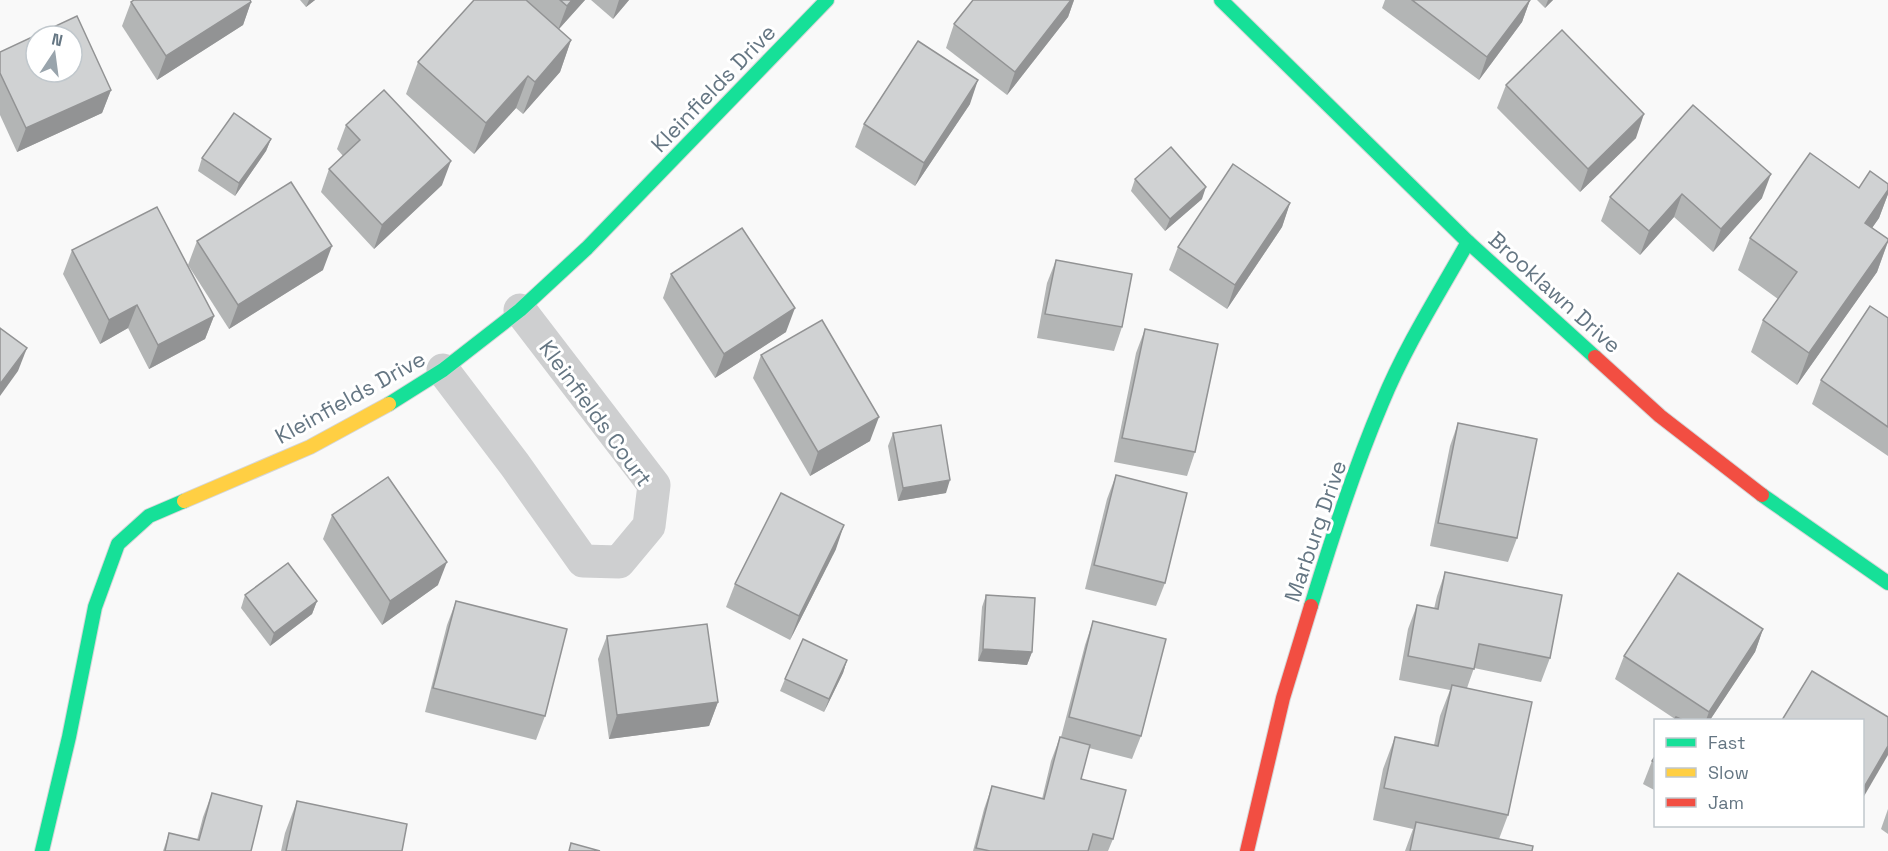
<svg xmlns="http://www.w3.org/2000/svg" width="1888" height="851" viewBox="0 0 1888 851" font-family="'Space Grotesk',sans-serif">
  <rect width="100%" height="100%" fill="#f9f9f9"/>
  <g fill="none" stroke-linecap="round" stroke-linejoin="round">
    <!-- fast casing -->
    <g stroke="#d5d6d7" stroke-width="16">
      <g id="fast">
        <polyline points="1221,0 1468,242 1595,357"/>
        <polyline points="389,404 443,370 520,310 587,248 827,0"/>
        <polyline points="1762,495 1888,583"/>
        <path d="M1311,606C1332,538 1354,469 1382,403C1405,347 1438,295 1468,242"/>
        <polyline points="42,851 69,737 95,607 118,544 149,516 184,501"/>
      </g>
    </g>
    <!-- slow casing -->
    <g stroke="#d5d6d7" stroke-width="16">
      <polyline id="slow" points="184,501 310,447 389,404"/>
    </g>
    <!-- jam casing -->
    <g stroke="#d5d6d7" stroke-width="16">
      <g id="jam">
        <polyline points="1595,357 1660,416 1762,495"/>
        <polyline points="1247,851 1283,698 1311,606"/>
      </g>
    </g>
    <!-- street -->
    <polyline stroke="#cecfd0" stroke-width="33" points="443,370 515,465 583,561 619,562 649,526 654,485 520,310"/>
    <!-- fast -->
    <use href="#fast" stroke="#16e098" stroke-width="14"/>
    <!-- slow -->
    <use href="#slow" stroke="#ffcf43" stroke-width="14"/>
    <!-- jam -->
    <use href="#jam" stroke="#f24e42" stroke-width="14"/>
  </g>
  <!-- wall -->
  <g fill="#b3b5b5">
    <polygon points="300,0 315,0 306,7"/>
    <polygon points="474,0 585,0 559,29 571,40 560,72 523,114 516,108 474,154 406,94 418,62"/>
    <polygon points="591,0 629,0 613,19"/>
    <polygon points="1071,0 1074,0 1068,17 1007,95 946,48 954,24"/>
    <polygon points="1385,0 1530,0 1522,22 1479,80 1382,8"/>
    <polygon points="1537,0 1553,0 1545,8"/>
    <polygon points="131,2 251,2 243,25 157,80 122,26"/>
    <polygon points="0,52 111,90 102,113 17,152 0,115"/>
    <polygon points="1506,85 1636,138 1580,192 1497,108"/>
    <polygon points="970,104 915,186 855,147 864,124"/>
    <polygon points="1693,105 1762,198 1713,252 1674,217 1640,255 1601,221 1610,197"/>
    <polygon points="346,125 442,185 374,249 321,192 329,169 343,156 337,149"/>
    <polygon points="271,139 266,151 235,196 198,171 202,158"/>
    <polygon points="1135,179 1202,199 1165,231 1131,191"/>
    <polygon points="1888,184 1888,194 1879,218 1872,228 1888,239 1888,242 1877,272 1797,385 1751,352 1763,320 1778,299 1738,270 1750,238 1859,188"/>
    <polygon points="1290,203 1282,227 1227,309 1169,270 1178,247"/>
    <polygon points="197,241 323,270 229,329 188,265"/>
    <polygon points="72,250 214,316 205,339 149,369 128,328 100,344 63,274"/>
    <polygon points="1056,260 1122,327 1114,351 1037,338 1047,283"/>
    <polygon points="671,274 786,332 715,378 663,298"/>
    <polygon points="1888,318 1888,456 1812,404 1821,380"/>
    <polygon points="1145,329 1195,452 1187,476 1114,462 1136,353"/>
    <polygon points="761,355 870,441 810,476 753,378"/>
    <polygon points="1458,423 1517,538 1508,562 1430,546 1450,446"/>
    <polygon points="893,433 946,493 898,501 888,446"/>
    <polygon points="1116,475 1165,583 1156,606 1085,589 1107,499"/>
    <polygon points="332,515 438,585 382,625 323,539"/>
    <polygon points="836,549 790,640 726,607 735,584"/>
    <polygon points="1445,572 1550,658 1541,682 1474,668 1467,688 1508,815 1499,839 1532,851 1405,851 1413,829 1373,820 1383,769 1395,737 1434,745 1440,716 1450,690 1399,680 1408,629 1417,605 1434,609 1437,596"/>
    <polygon points="245,595 317,601 312,614 270,646 241,608"/>
    <polygon points="986,595 1032,652 1027,665 978,661 982,607"/>
    <polygon points="456,601 545,716 536,740 425,712 447,625"/>
    <polygon points="1093,621 1141,736 1132,759 1089,748 1081,779 1113,839 1108,851 973,851 984,809 992,786 1042,799 1051,761 1060,737 1061,737 1085,645"/>
    <polygon points="1763,629 1755,652 1710,720 1674,720 1675,719 1615,679 1624,656"/>
    <polygon points="607,636 718,702 709,726 609,739 598,659"/>
    <polygon points="847,660 843,673 824,712 780,691 785,679"/>
    <polygon points="1656,755 1656,791 1643,784 1652,761"/>
    <polygon points="212,793 251,851 163,851 169,833 197,840 203,817"/>
    <polygon points="297,801 402,851 281,851 285,833"/>
    <polygon points="1888,809 1888,834 1881,829"/>
  </g>
  <!-- shaded-wall -->
  <g fill="#929394">
    <polygon points="309,0 315,0 306,7"/>
    <polygon points="572,0 585,0 558,30 567,6"/>
    <polygon points="619,0 629,0 613,19"/>
    <polygon points="1071,0 1074,0 1068,17 1007,95 1015,72"/>
    <polygon points="1530,0 1522,22 1479,80 1487,57"/>
    <polygon points="1548,0 1553,0 1545,8"/>
    <polygon points="251,2 243,25 157,80 166,56"/>
    <polygon points="571,40 560,72 523,114 535,82"/>
    <polygon points="528,76 516,108 474,154 486,123"/>
    <polygon points="978,80 970,104 915,186 924,163"/>
    <polygon points="111,90 102,113 17,152 26,128"/>
    <polygon points="1644,114 1636,138 1580,192 1588,169"/>
    <polygon points="271,139 266,151 235,196 239,183"/>
    <polygon points="451,161 442,185 374,249 382,225"/>
    <polygon points="1771,174 1762,198 1713,252 1721,229"/>
    <polygon points="1206,187 1202,199 1165,231 1170,219"/>
    <polygon points="1888,190 1888,194 1879,218 1853,255 1865,223"/>
    <polygon points="1682,194 1674,217 1640,255 1649,231"/>
    <polygon points="1290,203 1282,227 1227,309 1235,285"/>
    <polygon points="1888,241 1877,272 1797,385 1809,353"/>
    <polygon points="332,246 323,270 229,329 238,305"/>
    <polygon points="137,305 128,328 100,344 109,320"/>
    <polygon points="795,308 786,332 715,378 724,354"/>
    <polygon points="214,316 205,339 149,369 158,345"/>
    <polygon points="27,348 18,371 0,396 0,384"/>
    <polygon points="879,417 870,441 810,476 818,452"/>
    <polygon points="950,480 946,493 898,501 903,488"/>
    <polygon points="844,525 836,549 790,640 799,616"/>
    <polygon points="447,562 438,585 382,625 390,601"/>
    <polygon points="317,601 312,614 270,646 274,633"/>
    <polygon points="1763,629 1755,652 1710,720 1706,720 1709,712"/>
    <polygon points="983,649 1032,652 1027,665 978,661"/>
    <polygon points="847,660 843,673 824,712 829,699"/>
    <polygon points="718,702 709,726 609,739 617,715"/>
    <polygon points="1888,746 1888,755 1863,798 1863,789"/>
  </g>
  <!-- building -->
  <g fill="#d0d2d3" stroke="#929394" stroke-width="1.5" fill-rule="evenodd">
    <polygon points="134,0 250,0 251,2 166,56 131,2"/>
    <polygon points="474,0 526,0 571,40 535,82 528,76 486,123 418,62"/>
    <polygon points="560,0 572,0 567,6"/>
    <polygon points="973,0 1071,0 1015,72 954,24"/>
    <polygon points="1412,0 1530,0 1487,57"/>
    <path d="M77,16L111,90L26,128L0,73V52ZM36,36H72V72H36Z"/>
    <polygon points="1562,30 1644,114 1588,169 1506,85"/>
    <polygon points="918,41 978,80 924,163 864,124"/>
    <polygon points="384,90 451,161 382,225 329,169 360,140 346,125"/>
    <polygon points="1693,105 1771,174 1721,229 1682,194 1649,231 1610,197"/>
    <polygon points="234,113 271,139 239,183 202,158"/>
    <polygon points="1171,147 1206,187 1170,219 1135,179"/>
    <polygon points="1810,153 1859,188 1870,171 1888,184 1888,190 1865,223 1888,239 1888,241 1809,353 1763,320 1797,272 1750,238"/>
    <polygon points="1233,164 1290,203 1235,285 1178,247"/>
    <polygon points="291,182 332,246 238,305 197,241"/>
    <polygon points="157,207 214,316 158,345 137,305 109,320 72,250"/>
    <polygon points="742,228 795,308 724,354 671,274"/>
    <polygon points="1056,260 1132,274 1122,327 1045,314"/>
    <polygon points="1870,306 1888,318 1888,427 1821,380"/>
    <polygon points="822,320 879,417 818,452 761,355"/>
    <polygon points="0,328 27,348 0,384"/>
    <polygon points="1145,329 1218,344 1195,452 1122,438"/>
    <polygon points="1458,423 1537,439 1517,538 1438,523"/>
    <polygon points="941,425 950,480 903,488 893,433"/>
    <polygon points="1116,475 1187,493 1165,583 1094,565"/>
    <polygon points="388,477 447,562 390,601 332,515"/>
    <polygon points="781,493 844,525 799,616 735,584"/>
    <polygon points="288,563 317,601 274,633 245,595"/>
    <polygon points="1445,572 1562,595 1550,658 1479,644 1474,669 1408,656 1417,605 1438,609"/>
    <polygon points="1678,573 1763,629 1709,712 1624,656"/>
    <polygon points="986,595 1035,598 1032,652 983,649"/>
    <polygon points="456,601 567,629 545,716 433,688"/>
    <polygon points="1093,621 1166,639 1141,736 1069,717"/>
    <polygon points="707,624 718,702 617,715 607,636"/>
    <polygon points="803,639 847,660 829,699 785,679"/>
    <polygon points="1812,671 1888,717 1888,746 1863,789 1863,720 1782,720"/>
    <polygon points="1452,685 1532,702 1508,815 1384,788 1395,737 1438,746"/>
    <polygon points="1676,717 1683,720 1674,720"/>
    <polygon points="1060,737 1090,745 1081,779 1126,790 1113,839 1093,834 1088,851 990,851 976,848 992,786 1044,799"/>
    <polygon points="1656,755 1656,763 1652,761"/>
    <polygon points="212,793 262,806 251,851 165,851 169,833 199,840"/>
    <polygon points="297,801 407,824 402,851 286,851"/>
    <polygon points="1416,822 1533,846 1532,851 1410,851"/>
    <polygon points="571,843 600,851 569,851"/>
  </g>
  <g text-anchor="middle" stroke-width="6" stroke-linejoin="round" paint-order="stroke">
    <!-- street labels -->
    <g font-size="22" fill="#657683" stroke="#fff">
      <text transform="translate(713 88) rotate(-46)" y="8">Kleinfields Drive</text>
      <text transform="translate(1555 292) rotate(42)" y="8">Brooklawn Drive</text>
      <text transform="translate(350 397) rotate(-29)" y="8">Kleinfields Drive</text>
      <text transform="translate(596 413) rotate(54)" y="8">Kleinfields Court</text>
      <text transform="translate(1315 531) rotate(-71)" y="8">Marburg Drive</text>
    </g>
  </g>
  <!-- legend -->
  <rect x="1654" y="719" width="210" height="108" fill="#ffffff" stroke="#c1c8cd" stroke-width="1.5"/>
  <rect x="1666" y="738" width="30" height="9" fill="#16e098" stroke="#c1c8cd" stroke-width="1.5"/>
  <text x="1708" y="749" font-size="18" fill="#657683">Fast</text>
  <rect x="1666" y="768" width="30" height="9" fill="#ffcf43" stroke="#c1c8cd" stroke-width="1.5"/>
  <text x="1708" y="779" font-size="18" fill="#657683">Slow</text>
  <rect x="1666" y="798" width="30" height="9" fill="#f24e42" stroke="#c1c8cd" stroke-width="1.5"/>
  <text x="1708" y="809" font-size="18" fill="#657683">Jam</text>
  <!-- north arrow -->
  <g transform="translate(54 54) rotate(13)"><circle r="28" fill="#ffffff" stroke="#c1c8cd" stroke-width="1.5"/>
  <path d="M0-4.5L10 22L0 15L-10 22Z" fill="#99a4ac"/>
  <text y="-9" font-size="16" font-weight="bold" text-anchor="middle" fill="#657683">N</text>
  </g>
</svg>
